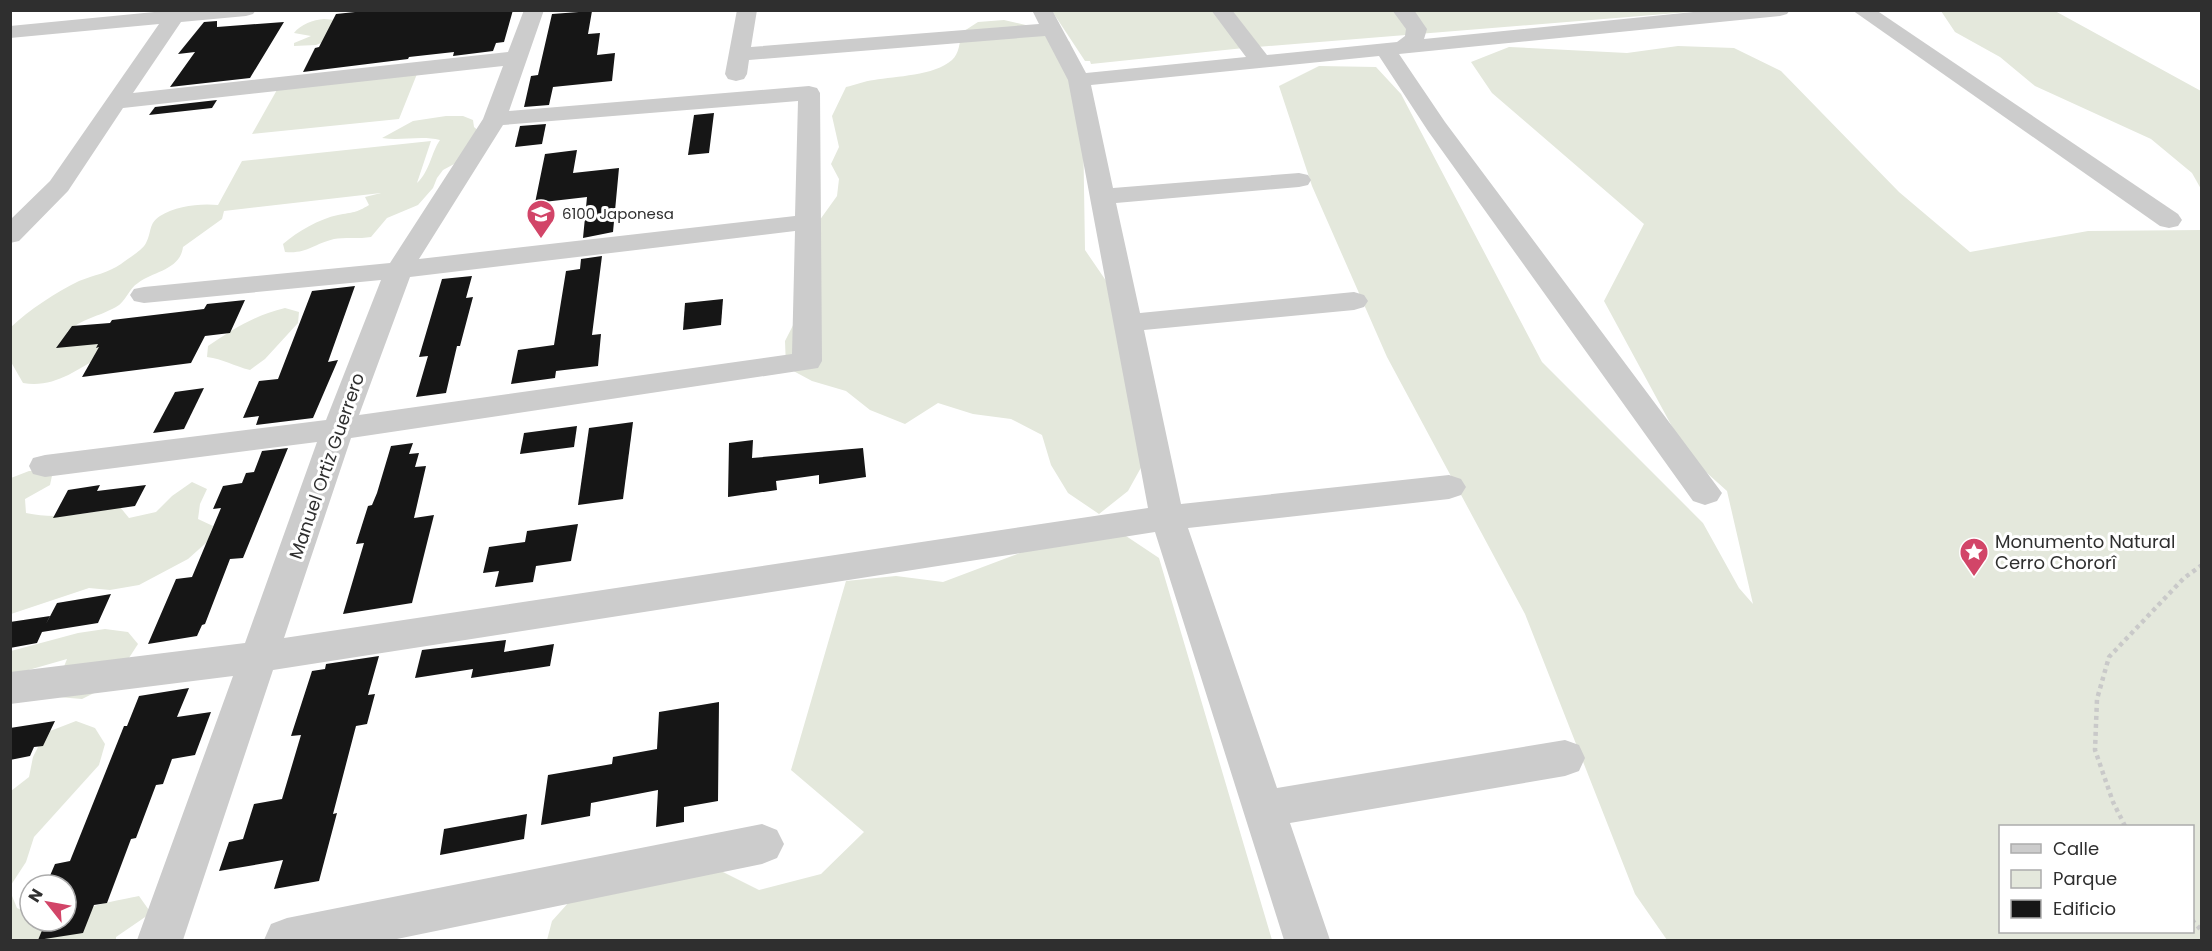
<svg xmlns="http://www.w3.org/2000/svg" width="2212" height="951" viewBox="0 0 2212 951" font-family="Poppins,sans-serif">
  <rect width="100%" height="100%" fill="#fff"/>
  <!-- green -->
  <g fill="#e4e8dc" fill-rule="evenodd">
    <polygon points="1052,11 1702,11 1244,48 1091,64 1090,61 1085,61"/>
    <polygon points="1941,11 2055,11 2201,91 2201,189 2192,173 2151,139 2035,86 2000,57 1955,32"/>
    <path d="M324,19L336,20V37L316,45L294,46V43L311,36L294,33C301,24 313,20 324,19Z"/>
    <path d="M1004,20L1052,31L1070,42L1083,125L1085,250L1126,310L1143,464L1128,491L1099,514L1068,493L1051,465L1042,435L1011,419L973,414L938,403L905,424L870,410L846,391L812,381L786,367L785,341L809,294V235L837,196L839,179L831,164L839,147L832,116L846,87C855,85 864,81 874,80C896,76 934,76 952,60C959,54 960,42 961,33L978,22Z"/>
    <path d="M1678,46L1734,48L1781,71L1899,192L1970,252L2088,231L2201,230V940H1667L1635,894L1525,614L1387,357L1312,186L1279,86L1319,66L1376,67L1401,94L1542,362L1703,523L1739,588L1753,604L1727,491L1688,456L1604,301L1644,224L1492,93L1471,62L1509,47L1627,53ZM2000,826H2192V932H2000Z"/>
    <polygon points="417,74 399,119 252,134 278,88"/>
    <path d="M446,116H463L473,120L474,127L481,133L471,155L443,170L437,178L433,188L418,205L387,218L371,237C360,239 343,237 334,239C313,244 308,254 285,252L283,244C298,231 319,219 338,215C353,212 356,213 369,205L365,197L381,193L224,211L222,219L183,247C180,270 154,271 138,283C129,288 126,302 116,307C98,317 83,318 67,332L100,338L101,356C75,371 54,388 23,383L11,362L10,328C29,310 56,292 79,281C94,275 108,273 121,264C128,258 142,251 146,243C152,232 148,224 160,216C176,206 200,203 218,205L242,161L431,141L417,183C430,171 431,153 440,140C421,135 402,141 382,138L413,121Z"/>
    <path d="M285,308L299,312L298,323L265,359L250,370C234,366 223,359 207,357L208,346C233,329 255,315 285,308Z"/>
    <path d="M29,471H53L50,485L25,499L26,513C58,520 88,513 120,507L129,518L156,512L172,496L192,482L207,489L200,504L198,519L213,526L207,542L188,559L139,585L110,590L89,588L11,614V478Z"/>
    <polygon points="1123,534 1159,558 1272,940 547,940 552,921 596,872 711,866 759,890 821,874 864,832 791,770 846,581 896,576 943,582 1033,548"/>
    <polygon points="105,629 128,632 138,644 112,684 82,699 58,697 59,679 67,659 11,675 11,651 78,633"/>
    <polygon points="76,721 95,728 105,744 99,765 34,837 26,862 11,885 11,791 29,777 33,757 45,733"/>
    <path d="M10,891L17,908L30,914V921H66C76,906 122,900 139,896L151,913L116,937V940H11Z"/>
  </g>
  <!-- building -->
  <g fill="#161616">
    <polygon points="374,10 513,10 504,42 496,43 493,51 453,56 454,52 409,57 408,59 303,72 315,48 319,47 336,14"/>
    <polygon points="592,11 588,34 600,33 597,55 615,53 612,81 553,87 549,105 524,107 531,76 538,75 552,14"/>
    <polygon points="217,21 217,27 284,22 250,78 170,87 195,52 178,54 204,22"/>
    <polygon points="217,100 212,108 149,115 155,107"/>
    <polygon points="714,113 709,153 688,155 694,115"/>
    <polygon points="546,124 542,144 515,147 520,126"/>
    <polygon points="577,150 573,173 619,168 613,232 583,238 587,197 535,203 545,154"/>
    <polygon points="602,256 592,335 601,334 598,366 556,371 555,378 511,384 518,350 554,345 566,271 580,269 581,259"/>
    <polygon points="472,276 466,298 473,297 460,346 457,346 446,393 416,397 428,356 419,357 442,279"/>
    <polygon points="355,286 328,362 338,360 313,418 256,425 259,416 243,418 259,381 278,379 312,291"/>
    <polygon points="723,299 721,325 683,330 685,303"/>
    <polygon points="245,300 230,333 205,336 191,363 82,377 99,347 96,348 98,344 56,348 72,326 110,323 112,320 204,309 207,304"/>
    <polygon points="204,388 184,429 153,433 175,392"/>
    <polygon points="633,422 623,499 578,505 589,428"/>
    <polygon points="577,426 574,447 520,454 524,433"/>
    <polygon points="753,440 752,458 863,448 866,477 819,484 819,475 776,481 777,490 728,497 729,443"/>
    <polygon points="413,443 409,454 419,453 415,467 426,466 414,518 434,515 412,603 343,614 364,543 356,544 368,506 372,505 377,493 391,446"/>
    <polygon points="288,448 243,558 230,559 205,624 202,625 197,636 148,644 176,579 192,577 221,508 213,509 223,486 242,483 246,473 254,472 262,451"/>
    <polygon points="100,485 97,491 146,485 135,506 53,518 68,490"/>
    <polygon points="578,524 571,561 536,566 533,582 495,587 499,571 483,573 489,547 525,542 527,531"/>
    <polygon points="111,594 98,623 42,632 37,643 10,648 10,622 50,616 46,624 57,603"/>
    <polygon points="506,640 504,652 554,644 550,666 471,678 473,669 415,678 422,650"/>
    <polygon points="379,656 368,695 375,694 367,724 356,726 333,814 337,813 319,881 274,889 283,860 219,871 229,842 243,839 254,804 282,799 301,735 291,736 312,671 325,669 326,664"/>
    <polygon points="189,688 177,717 211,712 195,755 172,759 163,784 156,785 136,838 131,839 107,903 94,905 83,933 38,940 46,921 66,921 66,885 46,885 55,864 70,861 124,726 127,726 139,696"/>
    <polygon points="719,702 718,801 684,807 684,822 656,827 658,790 591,803 590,816 541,825 548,775 612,764 613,757 657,749 659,712"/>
    <polygon points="55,721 43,746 34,747 30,756 10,760 10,728"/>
    <polygon points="527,814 524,839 440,855 444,829"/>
  </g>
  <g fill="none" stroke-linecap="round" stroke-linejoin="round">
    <!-- path -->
    <g stroke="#c9c9c9" stroke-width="4.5" stroke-dasharray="4 4" stroke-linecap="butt">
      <polyline points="2125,826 2113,802 2095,750 2097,699 2109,657 2184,578 2202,565"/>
      <polyline points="2192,920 2202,931"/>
    </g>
    <!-- minor -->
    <g fill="#ccc" fill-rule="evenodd">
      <path d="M175,10H256L253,14L246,16L181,22L133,93L508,52L524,10H544L509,111L809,86L817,88L820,93L822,361L818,368L351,438L284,638L1148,508L1068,80L1045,36L749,60L747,74L744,79L736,81L728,79L725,74L737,10H757L751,47L1039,24L1032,10H1052L1086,73L1246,57L1211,10H1232L1267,55L1397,42L1405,36L1406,29L1392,10H1414L1427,29L1424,39L1713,10H1790L1787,14L1780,16L1399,54L1445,122L1722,493L1717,501L1705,505L1693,501L1428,131L1379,56L1091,85L1113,188L1299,173L1308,175L1311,180L1308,185L1299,187L1116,203L1140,313L1354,292L1364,295L1368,301L1364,307L1354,310L1144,330L1181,504L1449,475L1461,479L1466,487L1461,495L1449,499L1188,528L1277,788L1565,740L1579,745L1585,758L1579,771L1565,776L1290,823L1330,940H1284L1155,532L273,670L183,940H137L233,676L10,704V672L245,643L317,442L45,477L33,474L29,466L33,458L45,455L326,420L381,280L144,303L134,301L130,295L134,289L144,287L390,263L483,119L503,66L123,108L68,191L19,241L10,243V220L50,181L159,24L10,38V26ZM798,101L795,216L419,259L503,125ZM795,231L792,354L359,415L410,277Z"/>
      <polygon points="1852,10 1876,10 2178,214 2182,220 2178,226 2169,228 2160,226"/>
      <polygon points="762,824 777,830 784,844 777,858 762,864 392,940 264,940 271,924 287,918"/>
    </g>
  </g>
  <!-- icons -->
  <defs>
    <g id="school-pin" transform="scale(1.5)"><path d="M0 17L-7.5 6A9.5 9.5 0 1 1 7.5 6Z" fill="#d24568" stroke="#fff"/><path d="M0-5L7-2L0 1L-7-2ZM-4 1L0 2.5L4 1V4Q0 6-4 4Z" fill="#fff"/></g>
    <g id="sight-pin" transform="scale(1.5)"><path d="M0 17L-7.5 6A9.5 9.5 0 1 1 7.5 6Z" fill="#d24568" stroke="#fff"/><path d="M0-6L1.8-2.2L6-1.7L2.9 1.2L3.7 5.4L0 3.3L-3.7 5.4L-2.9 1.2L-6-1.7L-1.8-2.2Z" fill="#fff"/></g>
  </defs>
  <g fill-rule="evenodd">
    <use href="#school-pin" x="541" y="214"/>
    <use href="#sight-pin" x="1974" y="552"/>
  </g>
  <g text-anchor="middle" stroke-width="6" stroke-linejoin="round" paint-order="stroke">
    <!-- far-poi labels -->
    <g font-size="15" fill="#2f2f2f" stroke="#fff" text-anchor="start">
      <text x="562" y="219">6100 Japonesa</text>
    </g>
    <!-- street labels -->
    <g font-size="18" fill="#2f2f2f" stroke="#fff">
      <text transform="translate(327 466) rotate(-71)" y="6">Manuel Ortiz Guerrero</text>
    </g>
    <!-- poi labels -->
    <g font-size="18" fill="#2f2f2f" stroke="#fff" text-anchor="start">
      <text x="1995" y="548">Monumento Natural<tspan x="1995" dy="21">Cerro Chororî</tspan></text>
    </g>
  </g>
  <!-- border -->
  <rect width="2212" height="951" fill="none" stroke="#2f2f2f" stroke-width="24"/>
  <!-- legend -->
  <rect x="1999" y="825" width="195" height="108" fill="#ffffff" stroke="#acacac" stroke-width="1.5"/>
  <rect x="2011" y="844" width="30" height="9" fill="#cccccc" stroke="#acacac" stroke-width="1.5"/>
  <text x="2053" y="855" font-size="18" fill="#2f2f2f">Calle</text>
  <rect x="2011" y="870" width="30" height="18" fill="#e4e8dc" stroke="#acacac" stroke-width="1.5"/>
  <text x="2053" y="885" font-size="18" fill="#2f2f2f">Parque</text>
  <rect x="2011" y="900" width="30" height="18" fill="#161616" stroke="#acacac" stroke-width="1.5"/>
  <text x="2053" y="915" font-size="18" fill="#2f2f2f">Edificio</text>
  <!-- north arrow -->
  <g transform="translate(48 903) rotate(301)"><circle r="28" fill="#ffffff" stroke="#acacac" stroke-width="1.5"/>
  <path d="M0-4.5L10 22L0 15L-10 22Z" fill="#d24568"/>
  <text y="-9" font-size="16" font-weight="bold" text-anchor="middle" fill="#2f2f2f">N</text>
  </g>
</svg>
